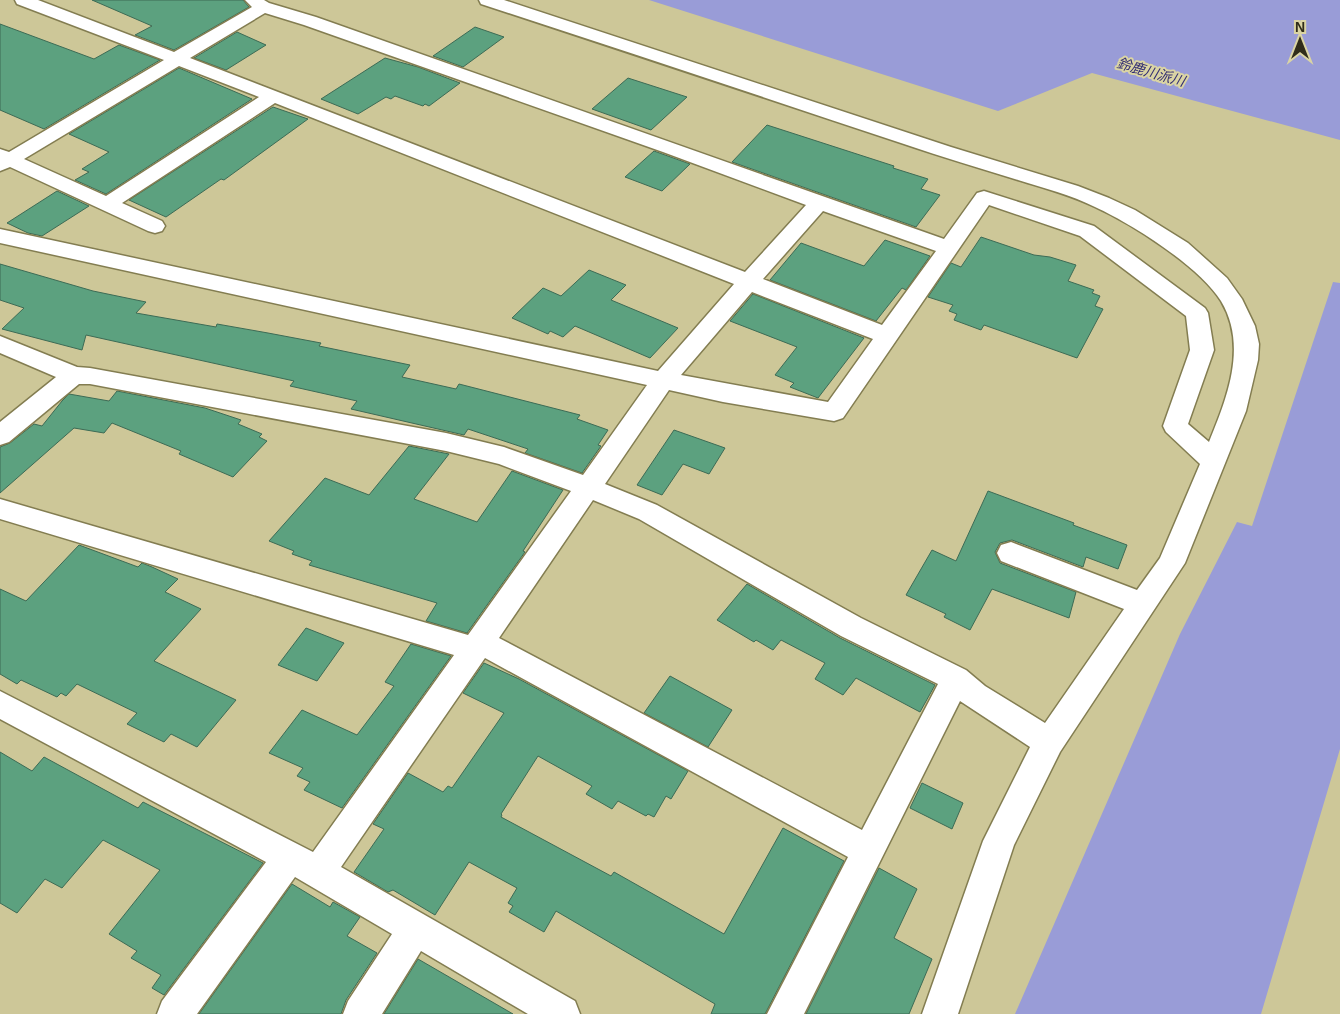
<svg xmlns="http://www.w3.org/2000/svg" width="1340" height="1014" viewBox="0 0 1340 1014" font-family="Arial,'Noto Sans JP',sans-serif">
  <rect width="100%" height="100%" fill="#cdc798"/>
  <!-- water -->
  <g fill="#999cd7">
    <polygon points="649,0 1340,0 1340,140 1092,73 998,111"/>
    <polygon points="1333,282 1340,283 1340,749 1261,1014 1015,1014 1180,634 1237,522 1252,526"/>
  </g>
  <!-- building -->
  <g fill="#5ca17f" stroke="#3d6b55">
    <polygon points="92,0 243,0 249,7 174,50 135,35 152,26"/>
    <polygon points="0,24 94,59 119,45 160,60 44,129 0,110"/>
    <polygon points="475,27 504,37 463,67 433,56"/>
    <polygon points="237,32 266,45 226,70 194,58"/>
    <polygon points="385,58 418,67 460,83 429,106 425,104 423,106 395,96 391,99 386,97 358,114 321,99"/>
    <polygon points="179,68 252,99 106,194 75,180 89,172 82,169 109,152 69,134"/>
    <polygon points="628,78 631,79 687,97 651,130 592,109"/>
    <polygon points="273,107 308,119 224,180 221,179 166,217 129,200"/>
    <polygon points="767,125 894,166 893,168 928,179 921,189 940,195 916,227 732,162"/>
    <polygon points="654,151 690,164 662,191 625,177"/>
    <polygon points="57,191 89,206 42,236 28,233 7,223"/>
    <polygon points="981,237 1034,255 1050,257 1076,265 1068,281 1094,290 1092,293 1100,296 1095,306 1103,309 1077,358 984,325 981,330 954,320 957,314 949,311 953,305 928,297 951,263 961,267"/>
    <polygon points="885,240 930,256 906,290 902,288 876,321 770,280 801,243 864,266"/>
    <polygon points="0,264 93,291 146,302 136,313 216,327 217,324 268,333 321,343 319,346 410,365 402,377 456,389 459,384 580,415 577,419 608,430 598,445 601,446 582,473 525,453 528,449 468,429 464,435 351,409 357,401 290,386 294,381 86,335 82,350 2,329 24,308 0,300"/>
    <polygon points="589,270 626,285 611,300 678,328 650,358 575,326 563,337 550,331 548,334 512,318 543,288 561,296"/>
    <polygon points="753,294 864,338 818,398 790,387 794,383 775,375 797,347 730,321"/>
    <polygon points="117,391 205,408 241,420 238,424 262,434 259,437 267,441 233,477 179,454 181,451 112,423 104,433 74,428 0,493 0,447 10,443 34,424 42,426 62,401 69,394 109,401"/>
    <polygon points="674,430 725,448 709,474 683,464 662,495 637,485"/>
    <polygon points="409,446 449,454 414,499 477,522 512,471 563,490 523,551 525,552 467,633 426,621 437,603 309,565 312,561 292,554 294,551 269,541 325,478 369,495"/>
    <polygon points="988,491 1074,523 1073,525 1127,545 1118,569 1086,557 1083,567 1012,540 1000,543 995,552 1000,563 1076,592 1069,618 992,589 970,630 944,617 946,614 906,595 932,550 956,561"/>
    <polygon points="79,545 138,567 142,563 152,567 178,579 165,592 201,609 154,661 236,700 197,747 171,734 164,742 127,724 137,713 77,684 66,696 61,693 57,697 21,680 17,684 0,674 0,589 26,601"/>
    <polygon points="747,584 840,638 935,685 920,712 856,678 843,695 815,679 825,663 781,640 773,650 756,640 754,642 717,620"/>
    <polygon points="306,628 344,643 317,681 278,665"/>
    <polygon points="411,644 451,656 342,808 304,790 310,782 297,776 303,768 269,753 302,710 357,735 394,686 385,682"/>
    <polygon points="484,663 519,679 688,771 671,799 666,796 654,817 648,814 646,816 618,801 612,809 586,794 592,786 538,756 501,814 502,815 501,817 611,876 614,872 724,934 783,828 844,861 765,1014 711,1014 715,1004 556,911 544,932 509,912 513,906 508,903 517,888 469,862 435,915 393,890 388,892 354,872 384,829 373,824 408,773 443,792 448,786 452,788 504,713 463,693"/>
    <polygon points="670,676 732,710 708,747 644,713"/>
    <polygon points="0,752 32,771 44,757 138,808 143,802 263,863 164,995 152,988 161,975 131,958 137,951 109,934 160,870 103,840 62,888 45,879 17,913 0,903"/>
    <polygon points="922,783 963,803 952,829 910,808"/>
    <polygon points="879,868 917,889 894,938 932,959 909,1014 806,1014"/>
    <polygon points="292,884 330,907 333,902 360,917 347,936 377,953 346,1000 341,1014 199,1014"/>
    <polygon points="418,959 513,1014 384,1014"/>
  </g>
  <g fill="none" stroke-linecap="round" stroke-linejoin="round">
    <!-- minor casing -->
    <g stroke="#837d51" stroke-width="3">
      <path id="minor" d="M15,0H38L174,52L252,7L245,0H264L269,3L316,17L944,239L977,193L984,191L1094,226L1205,308L1208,313L1214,350L1188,424L1209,442C1227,398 1248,346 1221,301C1199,266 1132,224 1095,207C1071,195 1044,188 1018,180C980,168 942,157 904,144C763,97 622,50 481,4L479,0H504L951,147L1078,186L1109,198L1135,210L1188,243L1227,278L1242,299L1255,326L1259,344L1258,360L1246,411L1185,563L1060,752L1014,845L958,1014H922L983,841L1030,747L960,701L804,1014H767L848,857L485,658L341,867L575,1001L580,1014H528L421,951L382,1014H343L348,1001L392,934L295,877L197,1014H157L162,1001L266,862L0,719V691L313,852L454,655L0,519V499L468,635L571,491L499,464L446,451L90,384H79L9,442L0,445V422L56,377L0,353V336L77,367L90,368L446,433L504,447L583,475L647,385L0,243V229L658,371L734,284L275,103L122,203L162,221L165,226L162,231L155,233L148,231L10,167L0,171V149L9,152L164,60L17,4ZM265,13L304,25L663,152L806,205L745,272L190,58ZM179,66L259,97L106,196L24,159ZM989,205L1080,236L1186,316L1190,350L1163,426L1166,432L1200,464L1160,558L1137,590L1011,542L1001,545L997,553L1001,561L1124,609L1045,723L985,686L966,670L861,618L657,505L605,484L669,390L723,402L834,421L843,418ZM823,211L936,251L882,325L763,279ZM752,292L873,339L828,402L681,375ZM593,500L639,519L841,636L938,684L862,830L499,638Z"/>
    </g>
    <!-- minor -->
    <use href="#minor" fill="#fff" fill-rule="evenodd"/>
  </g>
  <g text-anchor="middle" stroke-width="4" stroke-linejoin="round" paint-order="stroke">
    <!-- far-water labels -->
    <g font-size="14" font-style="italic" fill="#322d73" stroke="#dad4a4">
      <text transform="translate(1151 72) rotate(16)" y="5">鈴鹿川派川</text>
    </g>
  </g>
  <!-- north arrow -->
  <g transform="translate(1300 40)" stroke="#dad4a4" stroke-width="4" paint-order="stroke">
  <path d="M0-4L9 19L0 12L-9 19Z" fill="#2f2c1a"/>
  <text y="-8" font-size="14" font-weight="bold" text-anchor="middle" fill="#2f2c1a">N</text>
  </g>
</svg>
